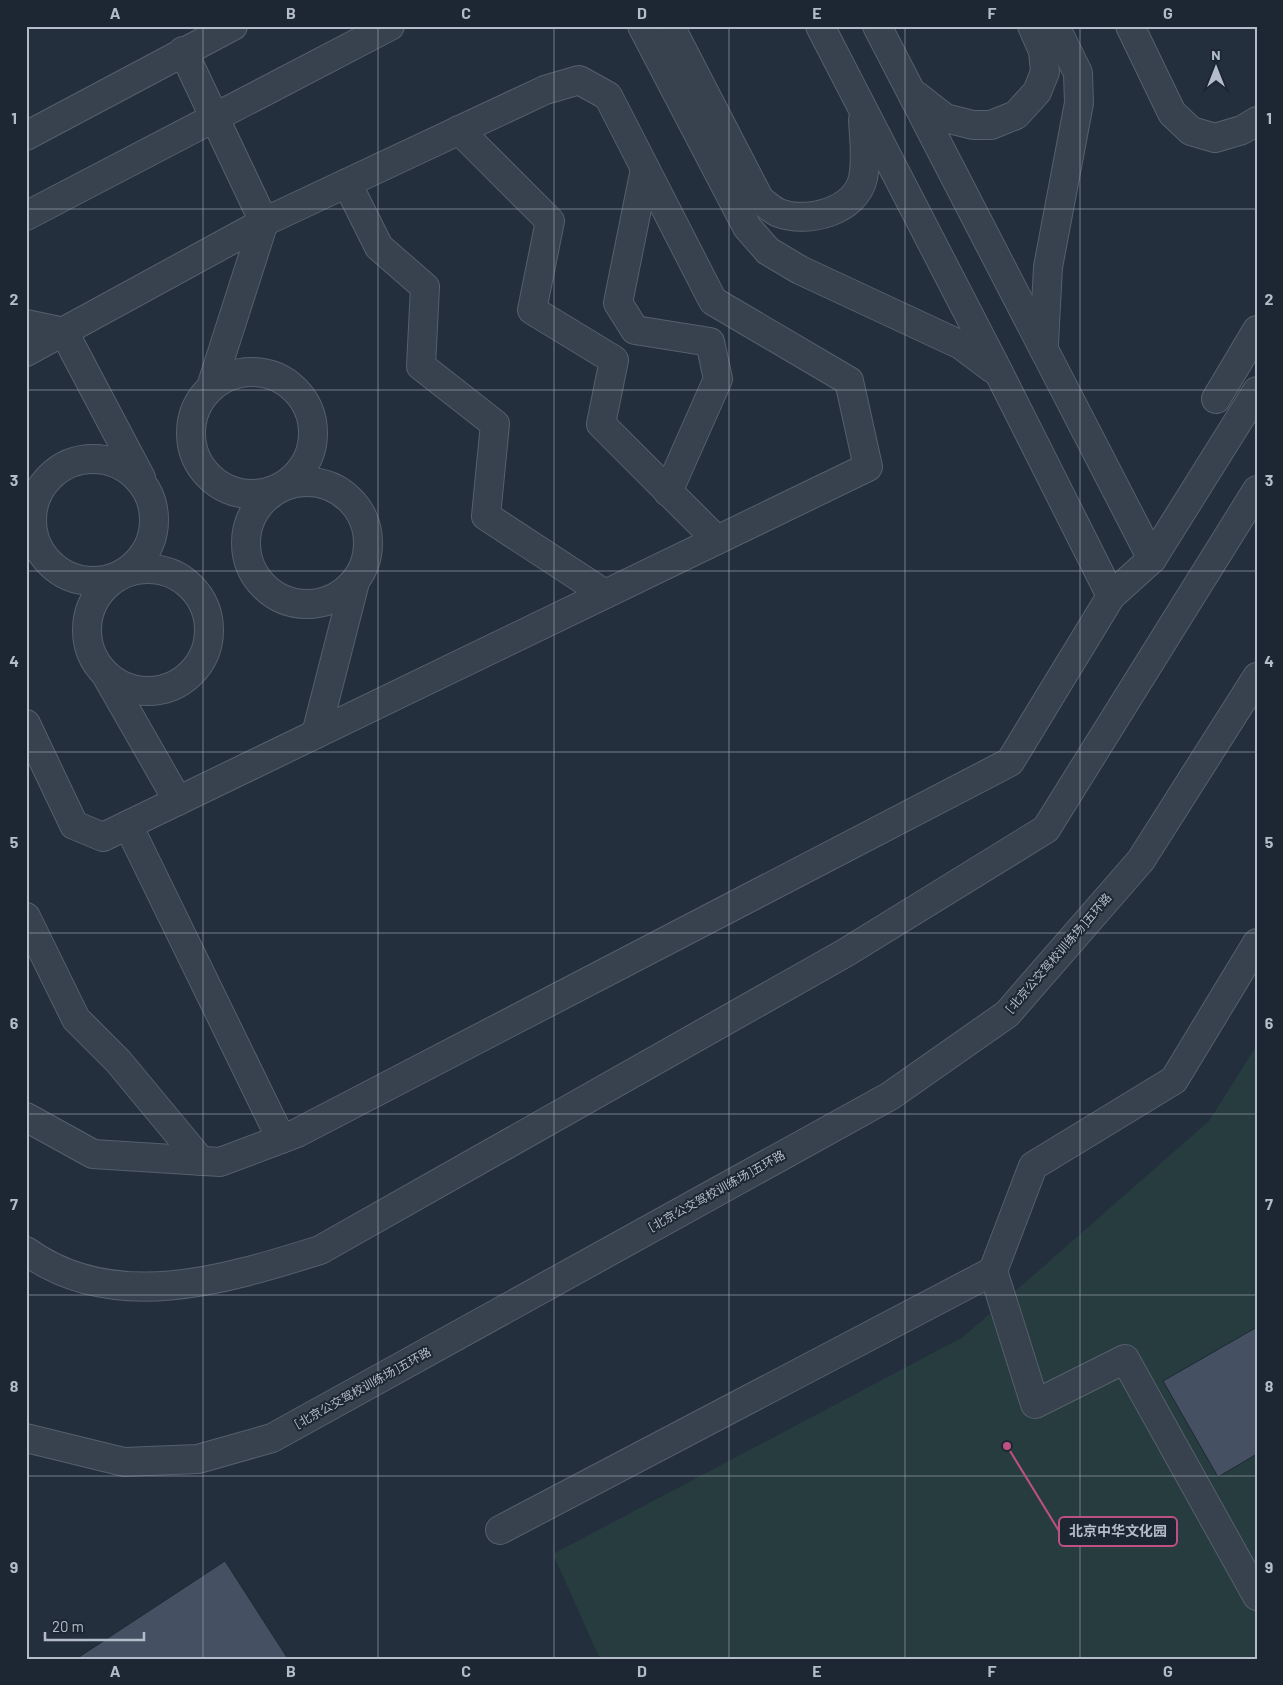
<svg xmlns="http://www.w3.org/2000/svg" width="1283" height="1685" viewBox="0 0 1283 1685" font-family="Barlow,'Noto Sans SC',sans-serif">
  <rect width="100%" height="100%" fill="#242f3e"/>
  <!-- green -->
  <polygon fill="#263c3f" points="1257,1045 1257,1659 600,1659 553,1554 963,1337 1209,1121"/>
  <!-- building -->
  <g fill="#455162" stroke="#1f2835">
    <polygon points="1257,1327 1257,1454 1218,1477 1163,1381"/>
    <polygon points="225,1561 288,1659 76,1659"/>
  </g>
  <g fill="none" stroke-linecap="round" stroke-linejoin="round">
    <!-- minor casing -->
    <g stroke="#565f6c" stroke-width="30">
      <g id="minor">
        <polyline points="642,26 747,227 768,251 800,270 961,345 993,369"/>
        <path d="M670,26L760,200C766,204 773,211 779,213C808,224 856,211 863,178C867,159 864,139 863,120"/>
        <polyline points="820,26 999,373 1111,596 1152,559 1257,391"/>
        <polyline points="877,26 1152,559"/>
        <polyline points="1130,26 1172,113 1191,131 1215,138 1242,130 1257,121"/>
        <polyline points="183,51 264,222 211,387"/>
        <polyline points="917,96 945,118 973,125 991,125 1016,115 1037,92 1045,72 1043,51 1032,26"/>
        <polyline points="459,130 550,221 532,310 614,360 601,424 717,540"/>
        <polyline points="26,136 233,26"/>
        <polyline points="645,169 618,303 635,330 710,342 718,379 668,492"/>
        <polyline points="347,183 379,247 425,287 421,366 495,424 486,516 605,594"/>
        <polyline points="26,216 390,26"/>
        <polyline points="26,324 64,332 141,478"/>
        <polyline points="1044,343 1048,267 1079,103 1078,73 1055,26"/>
        <polyline points="26,352 264,222 545,90 579,80 608,96 713,301 849,381 868,467 103,837 74,825 26,724"/>
        <circle cx="252" cy="433" r="61"/>
        <polyline points="1216,399 1257,330"/>
        <circle cx="93" cy="520" r="61"/>
        <circle cx="307" cy="543" r="61"/>
        <circle cx="148" cy="630" r="61"/>
        <polyline points="106,675 178,801"/>
        <polyline points="316,734 355,582"/>
        <polyline points="128,825 281,1139"/>
        <polyline points="26,917 76,1019 118,1061 201,1161"/>
        <polyline points="26,1117 93,1154 220,1162 297,1133 1010,762 1111,596"/>
        <path d="M26,1251C114,1315 227,1279 320,1250L845,953L1046,829L1257,490"/>
        <polyline points="993,1271 1035,1404 1125,1359 1257,1596"/>
        <polyline points="26,1438 124,1462 198,1459 272,1438 890,1096 1007,1014 1141,860 1257,677"/>
        <polyline points="500,1530 993,1271 1033,1166 1174,1080 1257,943"/>
      </g>
    </g>
    <!-- minor -->
    <use href="#minor" stroke="#38414e" stroke-width="28"/>
  </g>
  <!-- grid -->
  <path fill="none" stroke="#b4bcc9" stroke-width="1" stroke-opacity="0.55" d="M203,26V1659M378,26V1659M554,26V1659M729,26V1659M905,26V1659M1080,26V1659M26,209H1257M26,390H1257M26,571H1257M26,752H1257M26,933H1257M26,1114H1257M26,1295H1257M26,1476H1257"/>
  <g text-anchor="middle" stroke-width="4" stroke-linejoin="round" paint-order="stroke">
    <!-- street labels -->
    <g font-size="12" fill="#b4bcc9" stroke="#1d2633">
      <text transform="translate(1059 953) rotate(-49)" y="4">[北京公交驾校训练场]五环路</text>
      <text transform="translate(717 1191) rotate(-29)" y="4">[北京公交驾校训练场]五环路</text>
      <text transform="translate(363 1388) rotate(-29)" y="4">[北京公交驾校训练场]五环路</text>
    </g>
  </g>
  <!-- callouts -->
  <path fill="none" stroke="#bd5182" stroke-width="2" d="M1007 1446L1059 1531"/>
  <circle fill="#bd5182" stroke="#1d2633" stroke-width="2" cx="1007" cy="1446" r="5"/>
  <rect fill="#1d2633" stroke="#bd5182" stroke-width="2" x="1059" y="1517" width="118" height="29" rx="5"/>
  <g font-size="14" text-anchor="middle" font-weight="bold" fill="#b4bcc9">
    <text x="1118" y="1536">北京中华文化园</text>
  </g>
  <!-- border -->
  <rect width="1283" height="1685" fill="none" stroke="#1d2633" stroke-width="55"/>
  <!-- north arrow -->
  <g transform="translate(1216 68)" stroke="#1d2633" stroke-width="4" paint-order="stroke">
  <path d="M0-4L9 19L0 12L-9 19Z" fill="#b4bcc9"/>
  <text y="-8" font-size="14" font-weight="bold" text-anchor="middle" fill="#b4bcc9">N</text>
  </g>
  <!-- scale -->
  <path d="M45 1632v8h99v-8" fill="none" stroke="#b4bcc9" stroke-width="2.5"/>
  <text x="52" y="1632" font-size="15" fill="#b4bcc9" stroke="#1d2633" stroke-width="4" paint-order="stroke">20 m</text>
  <rect x="28" y="28" width="1228" height="1630" fill="none" stroke="#b4bcc9" stroke-width="2"/>
  <g font-size="16" text-anchor="middle" font-weight="bold" fill="#b4bcc9">
    <text x="115" y="19">A</text>
    <text x="291" y="19">B</text>
    <text x="466" y="19">C</text>
    <text x="642" y="19">D</text>
    <text x="817" y="19">E</text>
    <text x="992" y="19">F</text>
    <text x="1168" y="19">G</text>
    <text x="14" y="124">1</text>
    <text x="1269" y="124">1</text>
    <text x="14" y="305">2</text>
    <text x="1269" y="305">2</text>
    <text x="14" y="486">3</text>
    <text x="1269" y="486">3</text>
    <text x="14" y="667">4</text>
    <text x="1269" y="667">4</text>
    <text x="14" y="848">5</text>
    <text x="1269" y="848">5</text>
    <text x="14" y="1029">6</text>
    <text x="1269" y="1029">6</text>
    <text x="14" y="1210">7</text>
    <text x="1269" y="1210">7</text>
    <text x="14" y="1392">8</text>
    <text x="1269" y="1392">8</text>
    <text x="14" y="1573">9</text>
    <text x="1269" y="1573">9</text>
    <text x="115" y="1677">A</text>
    <text x="291" y="1677">B</text>
    <text x="466" y="1677">C</text>
    <text x="642" y="1677">D</text>
    <text x="817" y="1677">E</text>
    <text x="992" y="1677">F</text>
    <text x="1168" y="1677">G</text>
  </g>
</svg>
